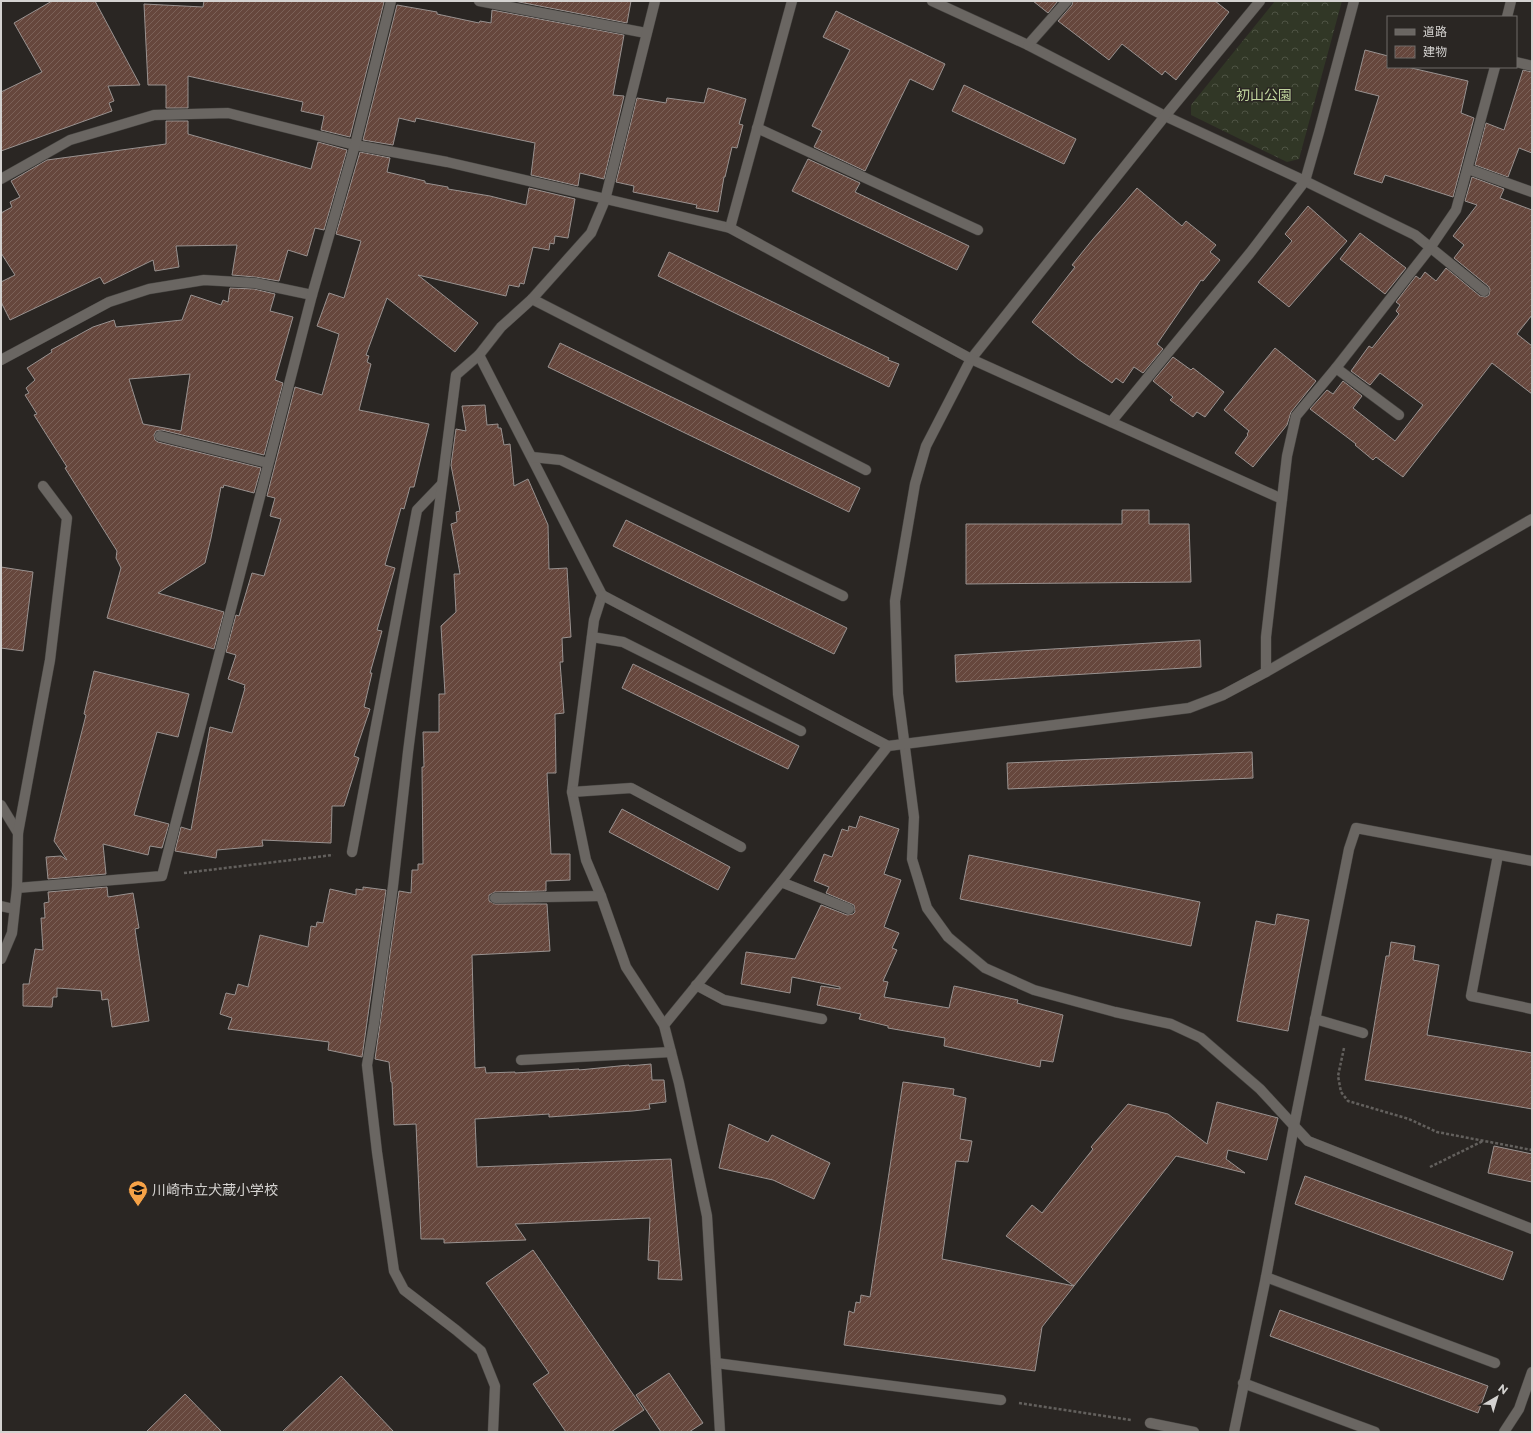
<svg xmlns="http://www.w3.org/2000/svg" width="1533" height="1433" viewBox="0 0 1533 1433" font-family="Montserrat,'Noto Sans JP',sans-serif">
  <defs>
    <pattern id="forest-crowns" width="20" height="18" patternUnits="userSpaceOnUse"><rect width="20" height="18" fill="#313726"/><path d="M2 6a3 3 0 1 1 6 0M12 15a3 3 0 1 1 6 0" fill="none" stroke="#4e5344"/></pattern>
    <pattern id="building-hatch" width="6" height="6" patternUnits="userSpaceOnUse"><rect width="6" height="6" fill="#66473d"/><path d="M-1 1l2-2M0 6l6-6M5 7l2-2" fill="none" stroke="#7b6158"/></pattern>
  </defs>
  <rect width="100%" height="100%" fill="#2a2623"/>
  <!-- forest -->
  <polygon fill="url(#forest-crowns)" points="1275,1 1342,1 1299,159 1287,162 1191,115 1191,105"/>
  <!-- building -->
  <g fill="url(#building-hatch)" stroke="#999290" fill-rule="evenodd">
    <polygon points="52,1 95,1 140,85 108,86 114,101 109,103 112,111 1,151 1,92 42,72 14,23"/>
    <polygon points="204,1 376,1 384,2 350,137 321,130 324,116 301,111 303,102 188,76 188,108 166,108 166,85 148,85 144,4 203,7"/>
    <polygon points="514,1 631,1 627,23"/>
    <polygon points="1033,1 1058,1 1048,13"/>
    <polygon points="1073,1 1215,1 1229,12 1176,80 1165,71 1162,75 1122,44 1109,60 1058,21 1072,5"/>
    <polygon points="397,5 437,12 437,14 479,23 480,21 491,23 492,10 624,35 613,95 624,96 604,179 580,173 578,186 531,175 535,143 416,118 415,122 399,118 393,145 363,140"/>
    <polygon points="836,11 945,64 933,90 910,79 865,171 814,147 822,131 812,126 850,50 823,37"/>
    <polygon points="1365,50 1388,56 1388,67 1407,67 1468,81 1461,113 1474,118 1453,197 1385,175 1382,183 1354,174 1379,96 1355,90"/>
    <polygon points="1523,70 1532,72 1532,153 1519,148 1508,177 1475,165 1486,123 1504,130"/>
    <polygon points="964,85 1076,139 1064,164 952,111"/>
    <polygon points="708,88 746,99 739,124 743,125 737,148 732,147 725,177 724,177 718,212 696,208 697,205 633,192 634,186 616,182 637,98 666,103 667,98 704,103"/>
    <polygon points="166,121 188,121 188,134 311,169 318,142 347,150 324,230 315,228 307,256 288,250 279,281 255,277 232,275 237,245 176,246 179,267 155,271 153,260 104,284 100,277 10,320 1,302 1,282 15,275 1,253 1,213 12,207 10,202 20,197 11,181 47,160 166,144"/>
    <polygon points="360,152 390,158 387,172 425,181 425,183 448,187 448,189 490,196 526,205 529,188 575,199 568,238 555,236 554,244 550,243 549,250 533,247 524,284 520,283 519,287 509,285 506,296 418,275 478,323 455,352 387,298 366,355 369,356 367,362 371,364 359,410 429,424 414,487 410,487 404,509 401,508 385,565 395,568 377,630 382,631 370,673 372,673 364,707 370,709 354,756 359,758 344,806 332,806 331,843 262,840 263,846 217,850 216,858 175,851 181,827 191,830 210,727 232,733 245,688 244,688 245,685 228,679 236,655 226,652 236,615 239,616 252,573 264,576 281,519 270,516 275,498 267,496 295,387 322,395 339,334 317,326 329,293 344,298 361,241 336,234"/>
    <polygon points="808,159 860,183 855,192 969,246 957,270 792,191"/>
    <polygon points="1472,177 1504,189 1500,198 1532,210 1532,315 1517,334 1532,346 1532,394 1492,363 1403,477 1376,457 1373,460 1355,445 1356,444 1310,409 1327,390 1333,394 1343,381 1362,396 1353,408 1395,441 1423,405 1380,373 1370,385 1351,371 1369,346 1372,348 1399,314 1396,311 1400,305 1396,302 1416,276 1420,279 1425,272 1436,281 1446,268 1480,296 1486,297 1489,295 1490,289 1488,286 1454,258 1464,245 1453,236 1477,205 1465,201"/>
    <polygon points="1137,188 1182,226 1186,221 1216,245 1210,252 1220,260 1203,281 1201,280 1157,344 1163,349 1143,373 1134,367 1123,383 1116,378 1112,383 1078,359 1032,322 1075,267 1072,265 1093,239"/>
    <polygon points="1308,206 1347,241 1289,307 1258,282 1292,241 1285,234"/>
    <polygon points="1360,233 1406,268 1385,294 1340,259"/>
    <polygon points="669,252 889,358 888,360 899,364 889,387 658,276"/>
    <path d="M230,288L254,289L275,294L270,311L293,317L275,380L283,383L264,455L162,430L156,431L154,435L155,440L158,442L261,468L254,493L224,485L223,488L221,487L211,538L205,563L158,593L224,612L214,649L107,618L121,568L116,558L117,551L65,468L67,467L34,415L37,414L25,395L29,393L26,388L35,380L27,368L52,352L51,350L93,327L114,320L116,327L182,320L191,295L221,305L223,300L228,302ZM190,374L181,431L143,424L129,379Z"/>
    <polygon points="560,343 860,488 849,512 548,367"/>
    <polygon points="1275,348 1316,381 1291,412 1287,425 1253,467 1235,453 1248,435 1247,434 1249,431 1224,410"/>
    <polygon points="1173,357 1191,370 1193,368 1224,392 1205,417 1197,412 1193,417 1170,400 1173,397 1153,381"/>
    <polygon points="485,405 487,425 498,424 498,428 501,428 504,445 510,444 514,486 528,479 548,525 549,569 567,568 571,637 562,638 563,662 560,662 564,713 555,714 556,773 547,773 551,854 570,854 570,880 546,881 546,891 495,892 489,895 489,901 495,904 547,904 550,951 472,955 475,1068 485,1067 486,1073 515,1072 515,1073 564,1070 579,1069 579,1070 629,1065 629,1066 651,1064 652,1080 664,1080 666,1102 649,1104 650,1109 633,1111 549,1117 549,1114 475,1119 477,1167 671,1159 682,1280 658,1279 659,1261 648,1260 650,1218 515,1224 526,1240 444,1243 444,1239 421,1239 416,1124 394,1125 392,1082 391,1082 389,1062 375,1059 399,891 411,893 412,870 418,870 418,864 423,864 422,767 424,767 423,732 439,732 439,694 445,694 441,626 456,612 454,574 460,574 451,524 457,522 456,512 460,511 451,465 456,429 466,431 462,406"/>
    <polygon points="1122,510 1149,510 1149,524 1189,524 1191,582 966,584 966,524 1122,524"/>
    <polygon points="626,520 847,628 834,654 613,546"/>
    <polygon points="1,567 33,572 23,651 1,648"/>
    <polygon points="1200,640 1201,667 956,682 955,655"/>
    <polygon points="633,664 799,746 788,769 622,688"/>
    <polygon points="94,671 189,694 178,737 157,732 134,815 169,824 162,848 150,846 148,855 103,844 106,874 48,879 46,857 61,856 67,860 54,841 86,715 84,714"/>
    <polygon points="1252,752 1253,778 1008,789 1007,763"/>
    <polygon points="622,809 730,867 718,890 609,832"/>
    <polygon points="860,816 899,829 884,874 901,880 884,927 899,933 892,948 897,950 883,981 888,982 884,997 949,1008 954,986 1018,1000 1017,1003 1063,1015 1053,1062 1041,1060 1040,1067 944,1046 945,1038 888,1028 888,1026 859,1019 861,1014 817,1005 821,986 840,989 840,987 792,977 790,993 741,984 746,952 795,959 821,905 847,915 853,914 855,912 854,905 826,893 829,887 814,881 824,854 832,857 842,829 848,831 849,826 856,828"/>
    <polygon points="969,855 1200,902 1191,946 960,899"/>
    <polygon points="107,887 108,897 133,893 139,928 135,929 149,1021 112,1027 108,999 102,1000 101,991 57,988 57,997 53,997 52,1007 23,1006 23,984 29,984 35,949 43,950 41,918 45,918 44,903 49,902 48,892"/>
    <polygon points="363,887 386,890 362,1057 328,1050 329,1042 228,1029 232,1018 220,1014 226,993 235,995 238,984 248,987 260,935 308,947 311,926 316,927 317,922 323,923 330,889 356,895 356,889 363,890"/>
    <polygon points="1277,914 1309,920 1288,1031 1237,1021 1256,921 1275,925"/>
    <polygon points="1391,942 1415,946 1413,960 1439,965 1427,1035 1532,1053 1532,1109 1365,1080 1386,956 1389,956"/>
    <polygon points="903,1082 954,1089 953,1095 966,1098 960,1139 972,1141 968,1162 956,1161 942,1259 1074,1286 1042,1327 1035,1371 844,1345 849,1311 854,1313 856,1302 860,1303 861,1295 870,1297"/>
    <polygon points="1217,1102 1278,1118 1267,1160 1228,1150 1226,1159 1245,1173 1176,1156 1074,1286 1006,1236 1032,1205 1042,1213 1093,1149 1091,1147 1128,1104 1168,1114 1207,1144"/>
    <polygon points="729,1124 768,1142 772,1135 830,1163 814,1199 773,1180 719,1168"/>
    <polygon points="1494,1146 1532,1154 1532,1182 1488,1173"/>
    <polygon points="1305,1176 1513,1252 1503,1280 1295,1204"/>
    <polygon points="533,1250 644,1410 611,1432 566,1432 533,1384 549,1373 486,1283"/>
    <polygon points="1280,1310 1488,1386 1478,1413 1270,1336"/>
    <polygon points="669,1373 703,1423 689,1432 661,1432 636,1395"/>
    <polygon points="341,1376 394,1432 282,1432"/>
    <polygon points="185,1394 222,1432 146,1432"/>
  </g>
  <g fill="none" stroke-linecap="round" stroke-linejoin="round">
    <!-- minor casing -->
    <g stroke="#44423f" stroke-width="11">
      <g id="minor">
        <polyline points="479,1 646,33"/>
        <polyline points="932,1 1028,45 1165,116 1305,181 1415,235 1484,291"/>
        <polyline points="1260,1 1165,116 971,359 926,446 915,484 895,601 898,694 914,817 912,859 927,908 948,937 985,968 1034,990 1115,1012 1171,1024 1201,1038 1260,1089 1308,1141 1532,1229"/>
        <polyline points="1507,17 1511,1"/>
        <polyline points="1028,45 1067,1"/>
        <polyline points="1516,62 1532,66"/>
        <polyline points="757,128 978,230"/>
        <polyline points="1468,169 1532,192"/>
        <polyline points="1,179 70,140 154,115 228,113 355,145 447,162 730,228 971,359 1282,499"/>
        <polyline points="730,228 792,1"/>
        <polyline points="532,299 866,470"/>
        <polyline points="479,355 602,595 594,620 572,792 586,860 601,896 626,967 664,1025 679,1083 707,1216 720,1432"/>
        <polyline points="1,360 109,302 149,289 204,280 255,283 312,295"/>
        <polyline points="1336,368 1399,415"/>
        <polyline points="1111,422 1250,253 1305,181 1319,132 1354,1"/>
        <polyline points="160,436 268,463"/>
        <polyline points="532,457 561,460 843,596"/>
        <polyline points="602,595 888,746"/>
        <polyline points="592,637 623,642 801,731"/>
        <polyline points="1266,672 1266,637 1287,456 1296,416 1336,368 1430,248 1456,210 1495,67"/>
        <polyline points="572,792 631,788 741,847"/>
        <polyline points="1,805 18,833"/>
        <polyline points="352,852 417,510 442,484"/>
        <polyline points="1498,855 1471,996 1532,1009"/>
        <polyline points="781,882 849,909"/>
        <polyline points="17,888 162,876 312,295 355,145 391,1"/>
        <polyline points="495,898 601,896"/>
        <polyline points="1,906 14,909"/>
        <polyline points="1,959 12,933 17,888 18,833 50,660 67,518 43,486"/>
        <polyline points="696,985 724,1000 822,1019"/>
        <polyline points="1315,1019 1363,1033"/>
        <polyline points="664,1025 781,882 888,746 1189,708 1223,695 1266,672 1532,519"/>
        <polyline points="521,1060 671,1052"/>
        <polyline points="1266,1277 1495,1363"/>
        <polyline points="716,1363 1001,1400"/>
        <polyline points="1243,1383 1375,1432"/>
        <polyline points="1150,1423 1194,1432"/>
        <polyline points="493,1432 495,1386 481,1351 456,1330 404,1290 394,1271 377,1152 367,1065 374,1024 393,886 408,752 456,375 479,355 501,327 532,299 591,233 605,200 655,1"/>
        <polyline points="1234,1432 1266,1277 1294,1126 1349,849 1356,828 1532,861"/>
        <polyline points="1504,1432 1519,1409 1532,1372"/>
      </g>
    </g>
    <!-- path -->
    <g stroke="#63605d" stroke-width="2.5" stroke-dasharray="3 2" stroke-linecap="butt">
      <polyline points="184,873 333,855"/>
      <polyline points="1344,1048 1338,1076 1341,1092 1348,1101 1409,1119 1437,1132 1532,1150"/>
      <polyline points="1430,1167 1483,1141"/>
      <polyline points="1019,1403 1131,1420"/>
    </g>
    <!-- minor -->
    <use href="#minor" stroke="#6a6662" stroke-width="10"/>
  </g>
  <!-- icons -->
  <defs>
    <g id="school-pin" transform="scale(1)"><path d="M0 17L-7.5 6A9.5 9.5 0 1 1 7.5 6Z" fill="#f6a247" stroke="#2a2623"/><path d="M0-5L7-2L0 1L-7-2ZM-4 1L0 2.5L4 1V4Q0 6-4 4Z" fill="#111"/></g>
  </defs>
  <g fill-rule="evenodd">
    <use href="#school-pin" x="138" y="1190"/>
  </g>
  <g text-anchor="middle" stroke-width="3" stroke-linejoin="round" paint-order="stroke">
    <!-- park labels -->
    <g font-size="14" fill="#c0d49d" stroke="#2a2623">
      <text x="1264" y="100">初山公園</text>
    </g>
    <!-- poi labels -->
    <g font-size="14" fill="#d4d2d0" stroke="#2a2623" text-anchor="start">
      <text x="152" y="1195">川崎市立犬蔵小学校</text>
    </g>
  </g>
  <!-- border -->
  <rect width="1533" height="1433" fill="none" stroke="#d4d2d0" stroke-width="4"/>
  <!-- legend -->
  <rect x="1387" y="16" width="130" height="52" fill="#2a2623" stroke="#6e6b68"/>
  <rect x="1395" y="29" width="20" height="6" fill="#6a6662" stroke="#6e6b68"/>
  <text x="1423" y="36" font-size="12" fill="#d4d2d0">道路</text>
  <rect x="1395" y="46" width="20" height="12" fill="url(#building-hatch)" stroke="#6e6b68"/>
  <text x="1423" y="56" font-size="12" fill="#d4d2d0">建物</text>
  <!-- north arrow -->
  <g transform="translate(1497 1397) rotate(38)" stroke="#2a2623" stroke-width="3" paint-order="stroke">
  <path d="M0-3L7 15L0 10L-7 15Z" fill="#d4d2d0"/>
  <text y="-6" font-size="11" font-weight="bold" text-anchor="middle" fill="#d4d2d0">N</text>
  </g>
</svg>
